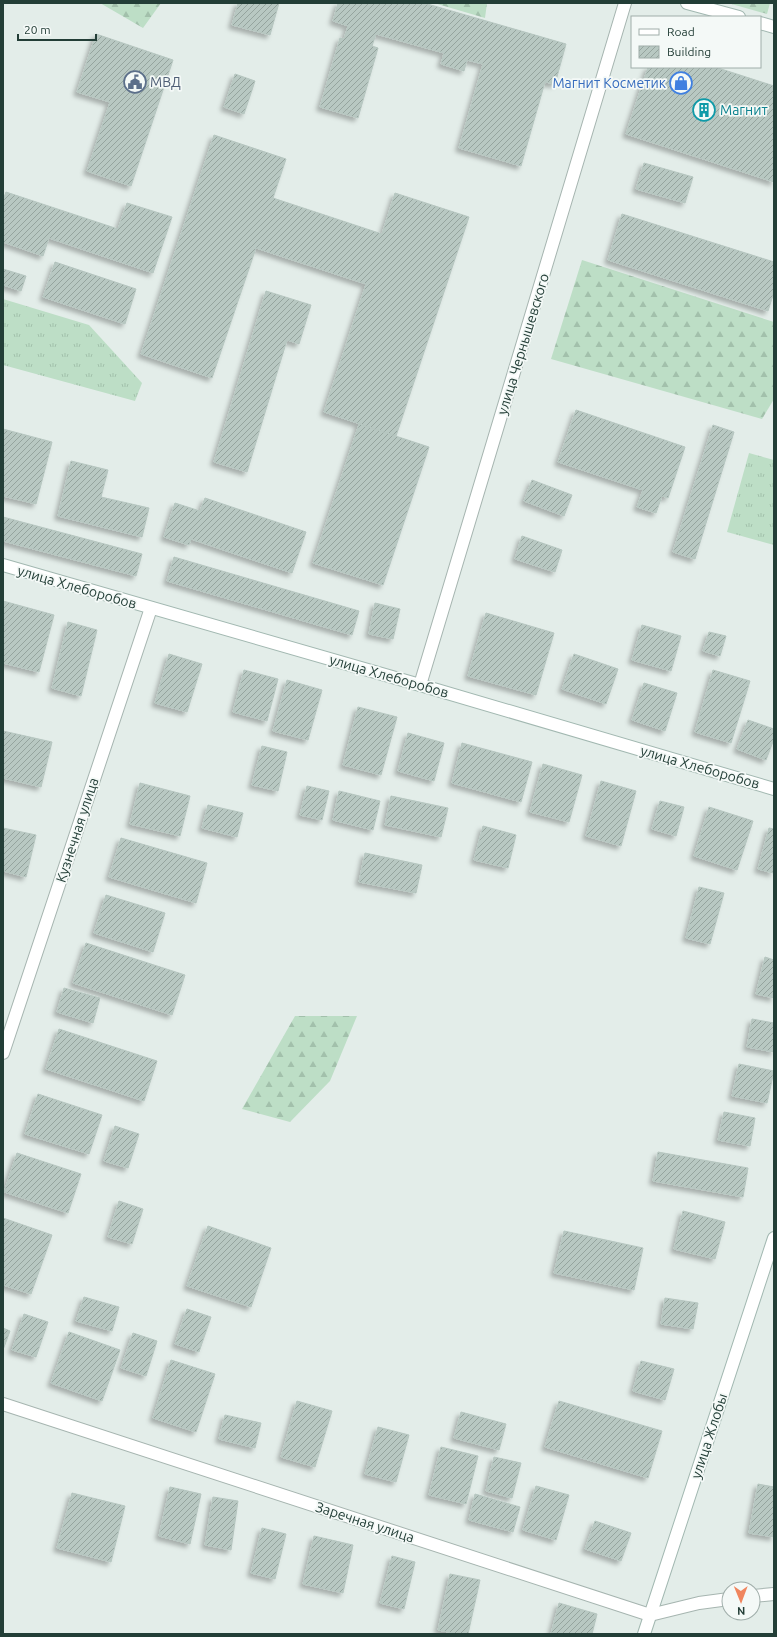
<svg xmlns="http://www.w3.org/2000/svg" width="777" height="1637" viewBox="0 0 777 1637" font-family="Ubuntu,sans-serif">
  <defs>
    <pattern id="grass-tufts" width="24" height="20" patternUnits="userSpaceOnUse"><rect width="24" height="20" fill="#bddec6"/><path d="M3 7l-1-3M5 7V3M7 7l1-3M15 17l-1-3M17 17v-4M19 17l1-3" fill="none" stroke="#a2c0ab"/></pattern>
    <pattern id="forest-firs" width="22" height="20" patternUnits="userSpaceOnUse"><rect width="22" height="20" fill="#bddec6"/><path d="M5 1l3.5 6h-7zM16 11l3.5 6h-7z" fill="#a2c0ab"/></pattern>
    <pattern id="building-hatch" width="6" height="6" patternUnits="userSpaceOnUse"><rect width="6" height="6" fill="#b8c8c2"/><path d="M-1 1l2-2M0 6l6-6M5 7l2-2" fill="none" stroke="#95a49e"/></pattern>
    <filter id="shadow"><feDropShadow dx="-3.5" dy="3.5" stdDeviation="2" flood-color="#0004"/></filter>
  </defs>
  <rect width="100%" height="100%" fill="#e3ede9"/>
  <!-- grass -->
  <g fill="url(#grass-tufts)">
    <polygon points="3,299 89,325 142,383 135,401 3,365"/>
    <polygon points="749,453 774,460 774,545 727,532"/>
  </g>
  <!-- forest -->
  <g fill="url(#forest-firs)">
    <polygon points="100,3 161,3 143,28"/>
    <polygon points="434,3 487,3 485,18"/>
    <polygon points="728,3 770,3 767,14"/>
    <polygon points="582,260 774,322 774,399 762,419 551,359"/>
    <polygon points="295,1016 357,1016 330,1081 290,1122 242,1109"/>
  </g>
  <!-- building -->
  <g fill="url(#building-hatch)" stroke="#b6c6c0" filter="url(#shadow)">
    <polygon points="238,3 279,3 270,35 232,25"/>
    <polygon points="338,3 424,3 566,44 555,84 545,82 521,166 459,148 483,64 467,60 464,71 441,64 444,53 376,34 372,46 378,48 358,118 320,107 340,38 344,39 348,26 333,21"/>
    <polygon points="96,34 173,60 131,186 87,171 110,102 77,92"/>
    <polygon points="648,67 715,67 774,86 774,182 626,134"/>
    <polygon points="235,74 255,81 244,114 224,107"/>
    <polygon points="214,135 286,159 273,198 382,234 395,193 469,217 396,436 324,412 366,284 256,248 212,378 141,354"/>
    <polygon points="644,163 693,177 685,203 636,189"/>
    <polygon points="6,192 118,229 127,203 172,217 153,273 49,238 43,256 3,242 3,200"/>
    <polygon points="622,214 774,262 774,292 768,311 608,260"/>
    <polygon points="55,262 136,289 125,324 43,297"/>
    <polygon points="3,269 26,276 21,291 3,285"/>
    <polygon points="266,291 311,305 299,344 287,340 247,472 214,462"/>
    <polygon points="576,410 685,447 668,498 662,496 656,513 637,507 643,490 558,462"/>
    <polygon points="359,424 429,447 383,585 313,563"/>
    <polygon points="713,425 734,432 695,559 673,552"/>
    <polygon points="3,429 52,442 36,504 3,496"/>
    <polygon points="71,461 108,470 101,497 149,508 142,537 58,516"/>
    <polygon points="532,480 572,495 564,516 524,501"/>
    <polygon points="205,498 306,532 292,573 191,539 189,545 164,537 175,503 200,511"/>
    <polygon points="3,517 142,554 136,576 3,541"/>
    <polygon points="522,536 562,550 555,572 515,559"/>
    <polygon points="174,557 359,611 352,635 167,581"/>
    <polygon points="3,601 54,615 39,672 3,663"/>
    <polygon points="375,603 400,609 393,639 369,634"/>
    <polygon points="486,613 554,633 536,695 468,676"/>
    <polygon points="68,622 97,630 81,696 52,688"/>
    <polygon points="642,625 681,636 671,671 632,660"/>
    <polygon points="709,632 726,636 720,656 703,651"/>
    <polygon points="169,654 202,664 187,712 155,703"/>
    <polygon points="574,654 618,669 606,704 562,689"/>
    <polygon points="244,670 278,679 267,721 233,712"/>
    <polygon points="713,670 750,681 731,743 695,732"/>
    <polygon points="287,680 322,690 308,740 273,731"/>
    <polygon points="644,683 677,693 665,731 632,720"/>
    <polygon points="358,707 397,717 381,775 343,765"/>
    <polygon points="748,720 774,729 774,739 766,760 737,749"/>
    <polygon points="3,731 52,742 41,787 3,778"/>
    <polygon points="408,733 444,743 434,781 398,771"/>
    <polygon points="462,743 532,762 521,802 452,783"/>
    <polygon points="262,746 287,752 278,791 252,785"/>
    <polygon points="543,764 582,775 569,822 530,812"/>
    <polygon points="601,781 636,791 621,846 586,836"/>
    <polygon points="140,783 190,796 180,836 130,824"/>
    <polygon points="307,786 329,791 322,820 300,815"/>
    <polygon points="339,791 380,801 373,830 333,820"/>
    <polygon points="391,796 448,808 441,837 385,825"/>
    <polygon points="660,801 684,807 676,836 652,829"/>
    <polygon points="208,805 243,813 237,837 202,828"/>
    <polygon points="709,807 753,821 737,870 694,856"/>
    <polygon points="483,826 516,835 508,868 474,860"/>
    <polygon points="3,828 36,835 26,877 3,871"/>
    <polygon points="769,828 774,829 773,873 758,869"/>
    <polygon points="121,838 207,863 196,903 109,877"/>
    <polygon points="365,853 422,865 416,893 359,882"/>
    <polygon points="699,887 724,893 710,944 686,938"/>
    <polygon points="106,895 165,913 153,952 94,933"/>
    <polygon points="86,943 185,975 172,1015 73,983"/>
    <polygon points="765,957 774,960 774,998 756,994"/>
    <polygon points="64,988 100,998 93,1023 57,1012"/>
    <polygon points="752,1019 774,1023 774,1052 747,1047"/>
    <polygon points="59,1029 157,1061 144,1101 46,1069"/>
    <polygon points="739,1064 774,1071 767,1103 732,1096"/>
    <polygon points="38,1094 102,1115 89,1154 25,1134"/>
    <polygon points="724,1112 755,1118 750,1146 718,1140"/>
    <polygon points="115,1126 139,1134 128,1168 104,1161"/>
    <polygon points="658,1152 748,1168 743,1197 653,1181"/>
    <polygon points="17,1153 81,1174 68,1213 4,1192"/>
    <polygon points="119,1201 143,1209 132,1244 108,1237"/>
    <polygon points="683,1211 725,1222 715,1259 674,1249"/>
    <polygon points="3,1218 52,1235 31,1294 3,1285"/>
    <polygon points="208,1226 271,1248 251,1307 187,1286"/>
    <polygon points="564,1231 643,1248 634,1290 554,1273"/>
    <polygon points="84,1297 119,1307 112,1331 76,1321"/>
    <polygon points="665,1298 698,1303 693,1329 661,1324"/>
    <polygon points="187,1309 211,1317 199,1352 175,1344"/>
    <polygon points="24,1314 48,1322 36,1357 12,1350"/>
    <polygon points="3,1328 10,1331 3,1350"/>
    <polygon points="69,1332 120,1350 102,1401 51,1383"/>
    <polygon points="133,1333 157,1341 146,1376 121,1368"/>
    <polygon points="171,1360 215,1374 196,1432 153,1418"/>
    <polygon points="641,1361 674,1369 665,1400 633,1391"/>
    <polygon points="297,1401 332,1411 315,1467 281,1457"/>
    <polygon points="559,1401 662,1431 648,1478 545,1447"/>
    <polygon points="461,1412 506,1424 499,1450 454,1438"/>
    <polygon points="225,1415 261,1423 255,1448 219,1439"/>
    <polygon points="378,1427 409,1435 396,1482 365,1474"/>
    <polygon points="441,1447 478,1456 466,1504 429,1495"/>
    <polygon points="494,1457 521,1463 512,1498 486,1491"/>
    <polygon points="758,1484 774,1487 774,1537 749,1533"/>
    <polygon points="536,1486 569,1495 556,1540 523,1530"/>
    <polygon points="170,1487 201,1494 190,1544 159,1536"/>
    <polygon points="72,1493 125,1506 111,1562 57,1548"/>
    <polygon points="475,1494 520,1507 513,1532 469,1520"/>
    <polygon points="213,1497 238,1501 231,1550 205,1545"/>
    <polygon points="595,1521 631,1533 621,1561 585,1549"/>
    <polygon points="262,1528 286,1534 275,1579 251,1573"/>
    <polygon points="314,1536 353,1545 343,1593 303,1584"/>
    <polygon points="392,1556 415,1562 404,1609 380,1603"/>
    <polygon points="450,1574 480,1580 468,1634 458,1634 438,1630"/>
    <polygon points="559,1603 597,1614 592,1634 551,1634"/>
  </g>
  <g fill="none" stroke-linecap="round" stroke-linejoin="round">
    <!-- street casing -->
    <g stroke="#a6b5b0" stroke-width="14">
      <g id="street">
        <polyline points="420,685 625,3"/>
        <polyline points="3,1053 151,608"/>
        <polyline points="3,1404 650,1615 699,1603 729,1599"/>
        <polyline points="753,1596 774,1594"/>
      </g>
    </g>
    <!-- secondary casing -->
    <g stroke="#a2b8b1" stroke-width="14">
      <g id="secondary">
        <polyline points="687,3 739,17"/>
        <polyline points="760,23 774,27"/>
        <polyline points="3,565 420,685 774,789"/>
        <polyline points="644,1634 774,1238"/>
      </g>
    </g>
    <!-- street -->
    <use href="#street" stroke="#fff" stroke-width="12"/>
    <!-- secondary -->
    <use href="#secondary" stroke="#fff" stroke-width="12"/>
  </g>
  <!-- icons -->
  <defs>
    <g id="civic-ring" transform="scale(1.15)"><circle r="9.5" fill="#f4f9f7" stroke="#5c6f8a" stroke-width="1.5"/><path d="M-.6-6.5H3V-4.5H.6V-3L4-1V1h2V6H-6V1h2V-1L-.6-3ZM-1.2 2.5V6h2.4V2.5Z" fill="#5c6f8a"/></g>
    <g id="shop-ring" transform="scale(1.15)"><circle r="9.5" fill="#f4f9f7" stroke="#3f7fe0" stroke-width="1.5"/><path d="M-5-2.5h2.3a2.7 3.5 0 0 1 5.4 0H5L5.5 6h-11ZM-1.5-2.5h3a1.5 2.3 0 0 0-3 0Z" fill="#3f7fe0"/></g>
    <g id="building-ring" transform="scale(1.15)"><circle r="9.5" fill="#f4f9f7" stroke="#0f9aa8" stroke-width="1.5"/><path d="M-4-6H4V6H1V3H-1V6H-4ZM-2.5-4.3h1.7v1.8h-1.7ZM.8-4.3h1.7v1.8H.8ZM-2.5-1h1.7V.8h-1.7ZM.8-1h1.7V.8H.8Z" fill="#0f9aa8"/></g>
  </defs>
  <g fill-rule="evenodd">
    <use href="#civic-ring" x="135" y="82"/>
    <use href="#shop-ring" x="681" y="83"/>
    <use href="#building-ring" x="704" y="110"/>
  </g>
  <g text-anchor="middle" stroke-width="3.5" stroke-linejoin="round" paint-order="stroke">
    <!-- service labels -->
    <g font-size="14" fill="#4e5e75" stroke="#f4f9f7" text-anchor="start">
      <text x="150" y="87">МВД</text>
    </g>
    <!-- shop labels -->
    <g font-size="14" fill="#366cbe" stroke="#f4f9f7" text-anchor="end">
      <text x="666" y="88">Магнит Косметик</text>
    </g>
    <!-- culture labels -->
    <g font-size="14" fill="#0d838f" stroke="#f4f9f7" text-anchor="start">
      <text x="720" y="115">Магнит</text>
    </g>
    <!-- street labels -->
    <g font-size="14" fill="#233e37" stroke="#f4f9f7">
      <text transform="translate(523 344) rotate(-73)" y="5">улица Чернышевского</text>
      <text transform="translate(77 587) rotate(16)" y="5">улица Хлеборобов</text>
      <text transform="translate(389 676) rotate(16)" y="5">улица Хлеборобов</text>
      <text transform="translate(700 767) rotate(16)" y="5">улица Хлеборобов</text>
      <text transform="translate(77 830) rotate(-72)" y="5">Кузнечная улица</text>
      <text transform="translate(709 1436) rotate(-72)" y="5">улица Жлобы</text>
      <text transform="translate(365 1522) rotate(18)" y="5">Заречная улица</text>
    </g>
  </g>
  <!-- border -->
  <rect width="777" height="1637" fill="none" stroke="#233e37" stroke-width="8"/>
  <!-- legend -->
  <rect x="631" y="16" width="130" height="52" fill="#f4f9f7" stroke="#a0aeaa"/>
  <rect x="639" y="29" width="20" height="6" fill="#ffffff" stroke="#a0aeaa"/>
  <text x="667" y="36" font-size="12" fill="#233e37">Road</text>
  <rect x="639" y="46" width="20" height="12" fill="url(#building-hatch)" stroke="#a0aeaa"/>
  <text x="667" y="56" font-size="12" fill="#233e37">Building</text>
  <!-- north arrow -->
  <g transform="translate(741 1601) rotate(179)"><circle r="19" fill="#f4f9f7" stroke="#a0aeaa"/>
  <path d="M0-3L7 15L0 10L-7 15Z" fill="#f0855e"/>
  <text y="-6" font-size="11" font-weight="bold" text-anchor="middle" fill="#233e37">N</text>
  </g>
  <!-- scale -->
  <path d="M18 34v6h78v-6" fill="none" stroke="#233e37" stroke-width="2"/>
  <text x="24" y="34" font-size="12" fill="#233e37" stroke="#f4f9f7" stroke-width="3" paint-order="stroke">20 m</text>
</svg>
